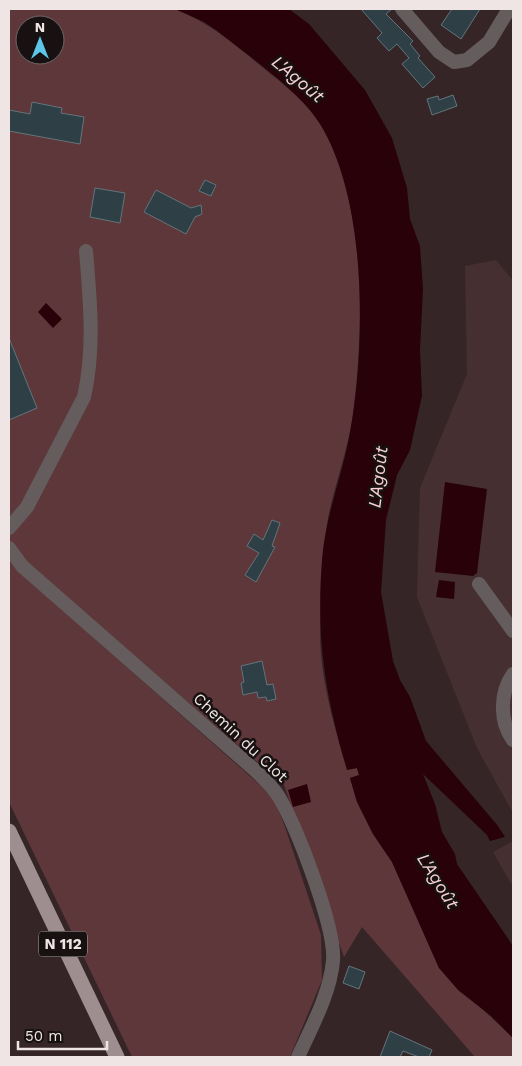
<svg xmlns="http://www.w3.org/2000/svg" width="522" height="1066" viewBox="0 0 522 1066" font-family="'Work Sans',sans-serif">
  <rect width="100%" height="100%" fill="#362527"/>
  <!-- built -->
  <g fill="#452f31">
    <polygon points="496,260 513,281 513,813 477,748 417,597 420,488 467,374 465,266"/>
    <polygon points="513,841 513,887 493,852"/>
  </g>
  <!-- green -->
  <path fill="#5e373b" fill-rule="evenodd" d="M9,9H175C208,22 235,44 262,67C283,84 306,101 320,123C367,199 364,328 353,414C348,450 335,483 328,518C325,534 326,552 324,569C323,590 320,611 320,632C320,679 334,725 347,769L357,768L359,775L350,778L357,802L373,834L392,862L439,968L513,1038V1057H475L362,927L344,957L284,785L35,570L16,569L260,785L274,800L284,824L321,935L322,980L290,1057H132L9,802ZM25,25H55V55H25Z"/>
  <!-- water -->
  <g fill="#280109">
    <path d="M175,9H289L309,24L365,90L392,138L407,188L410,219L420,246L423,289L420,350L422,396L410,450L397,475L386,520L381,592L393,661L400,680L410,697L426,741L498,826L505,837L490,841L487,835L423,774L435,804L442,832L455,854L457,864L513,946V1038L491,1016L458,990L439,968L392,862L373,834L357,802L350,778L359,775L357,768L347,770C325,694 316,639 322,560C325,518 341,479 349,438C366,350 368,202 320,124C299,90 247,55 216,30L204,22Z"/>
    <polygon points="46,303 62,319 53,328 38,312"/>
    <polygon points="445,482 487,489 477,573 473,576 435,572"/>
    <polygon points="439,580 455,582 454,599 436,597"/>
    <polygon points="307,784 311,802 293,807 288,790"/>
  </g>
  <!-- building -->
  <g fill="#2e3f45" stroke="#62757b">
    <polygon points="361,9 392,9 386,14 413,41 410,44 420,56 418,58 435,77 423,88 402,64 409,58 397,44 389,51 377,38 382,33"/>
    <polygon points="452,9 480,9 461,39 441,25"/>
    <polygon points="453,95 457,106 432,115 427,99 438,96 439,100"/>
    <polygon points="32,102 62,108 61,113 84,117 80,144 9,131 9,110 30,114"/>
    <polygon points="205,180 216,185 211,196 199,191"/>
    <polygon points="95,188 125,193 120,223 90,217"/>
    <polygon points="156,190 191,208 201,205 202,214 195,217 186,234 144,212"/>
    <polygon points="9,338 37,408 9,420"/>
    <polygon points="272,520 280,523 272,546 275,547 256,582 245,575 259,553 247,546 254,534 263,540"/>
    <polygon points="262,661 267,685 273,684 276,699 267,701 266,697 258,698 257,692 243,695 241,683 244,682 241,666"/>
    <polygon points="349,966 365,972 359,989 343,983"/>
    <polygon points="390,1031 432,1050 429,1057 419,1057 403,1051 400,1057 380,1057"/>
  </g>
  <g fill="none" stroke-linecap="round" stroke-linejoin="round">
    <!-- minor -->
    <g stroke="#655d5d" stroke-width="14">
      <polyline points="402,9 439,52 454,62 467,60 489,42 509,9"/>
      <path d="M9,528L27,507L84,397C95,349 90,299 86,251"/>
      <path d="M9,548L22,566L256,771C264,779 273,787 279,797C297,828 336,928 333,961C330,994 311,1028 298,1057"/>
      <polyline points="479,584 513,631"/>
      <path d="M513,674C500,692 499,721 513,740"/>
    </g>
    <!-- major -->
    <polyline stroke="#9f8e8f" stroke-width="15" points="9,831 117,1057"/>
  </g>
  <g text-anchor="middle" stroke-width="5" stroke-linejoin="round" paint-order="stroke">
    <!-- shield labels -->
    <rect fill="#181111" stroke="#afa5a5" stroke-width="1" x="39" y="931.5" width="48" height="25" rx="4"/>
    <g font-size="15" font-weight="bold" fill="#f0e5e5">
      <text x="63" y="949">N 112</text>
    </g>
    <!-- street labels -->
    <g font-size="16" fill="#f0e5e5" stroke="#181111">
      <text transform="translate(241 737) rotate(43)" y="6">Chemin du Clot</text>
    </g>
    <!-- water labels -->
    <g font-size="18" font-style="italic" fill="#fad2d5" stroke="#181111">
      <text transform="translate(298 79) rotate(40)" y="6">L'Agoût</text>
      <text transform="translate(378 477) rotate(-83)" y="6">L'Agoût</text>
      <text transform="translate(438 881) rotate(58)" y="6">L'Agoût</text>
    </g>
  </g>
  <!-- border -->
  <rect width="522" height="1066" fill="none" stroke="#f0e5e5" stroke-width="20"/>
  <!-- north arrow -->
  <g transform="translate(40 40)"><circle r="24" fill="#181111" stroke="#6e6666"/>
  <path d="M0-4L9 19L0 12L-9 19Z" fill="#5cc7e8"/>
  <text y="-8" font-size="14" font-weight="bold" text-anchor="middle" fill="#f0e5e5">N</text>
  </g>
  <!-- scale -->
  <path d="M18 1041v8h89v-8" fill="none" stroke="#f0e5e5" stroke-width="2.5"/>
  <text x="25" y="1041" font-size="15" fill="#f0e5e5" stroke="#181111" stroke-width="4" paint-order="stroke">50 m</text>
</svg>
